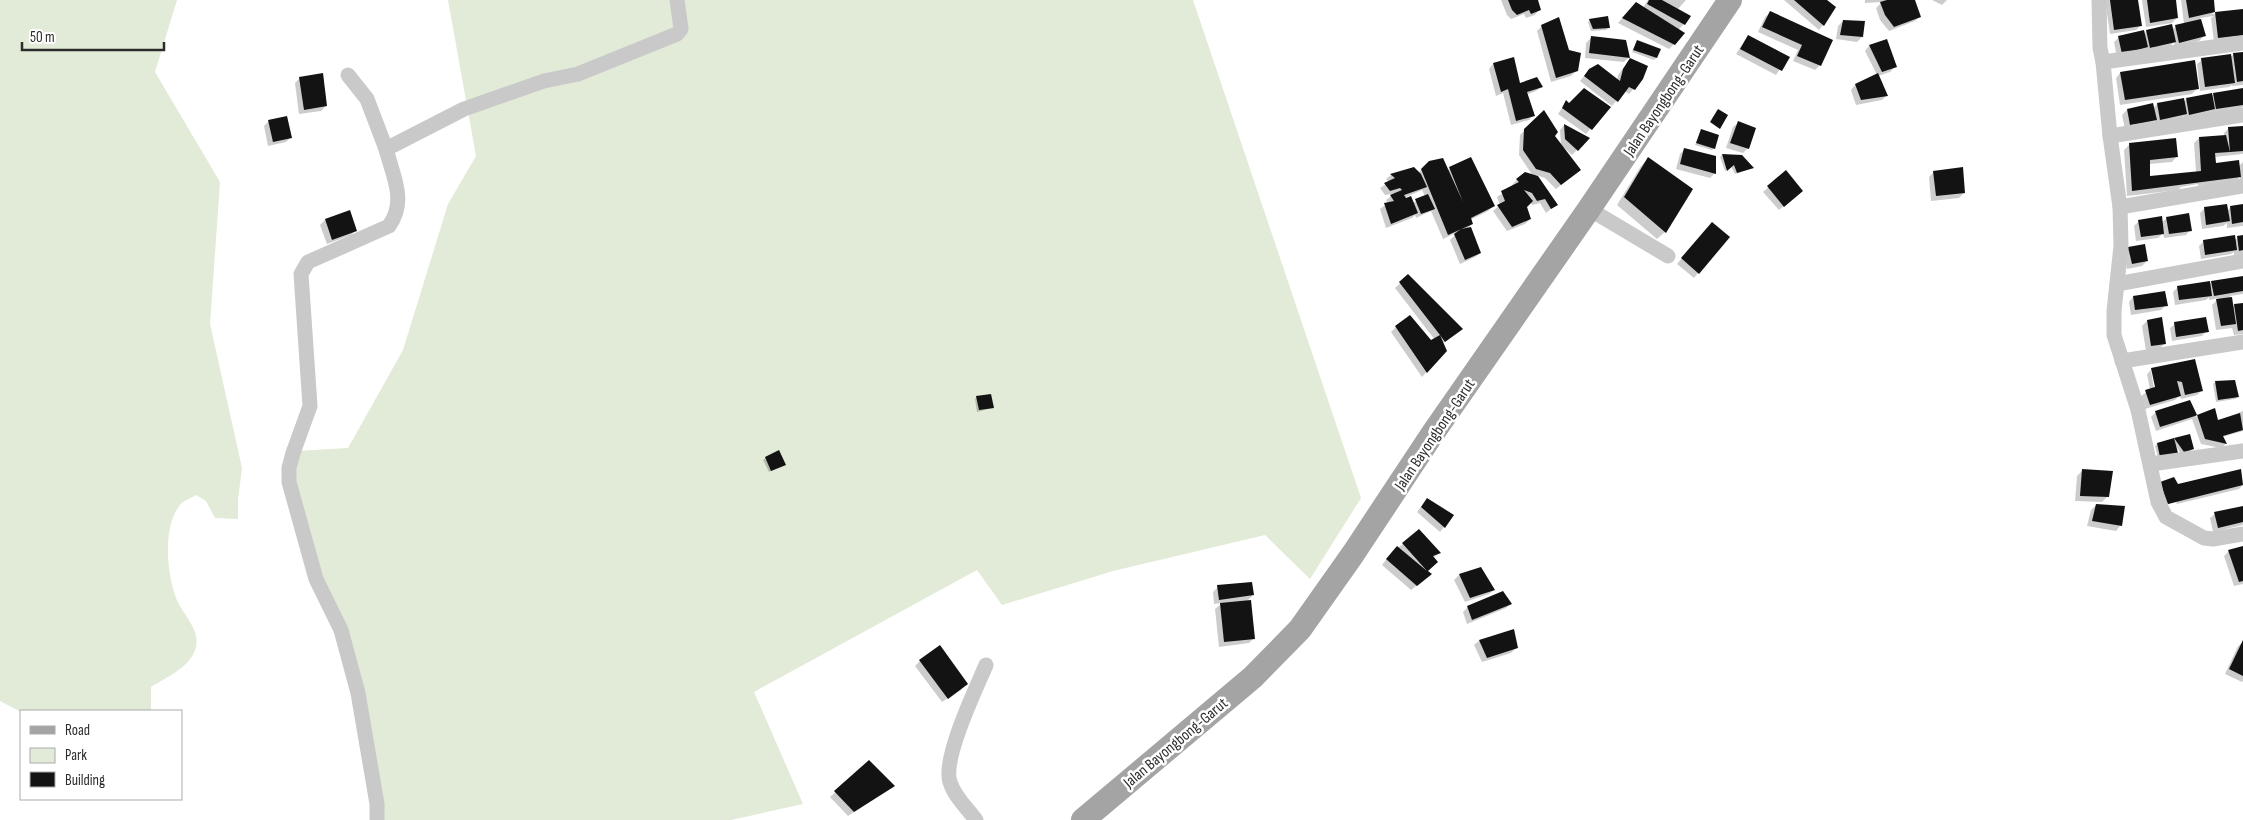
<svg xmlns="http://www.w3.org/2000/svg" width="2243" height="820" viewBox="0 0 2243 820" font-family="'Sofia Sans Condensed',sans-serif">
  <rect width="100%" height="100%" fill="#fff"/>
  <!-- green -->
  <g fill="#e1ebd7">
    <path d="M0,0H177L155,72L220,182L210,324L242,468L238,499V519L215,518L206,501L196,495C191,498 183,501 180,505C162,527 167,574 176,598C182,614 200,628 196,647C191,667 167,677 151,687V711L21,712L0,701Z"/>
    <polygon points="448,0 1193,0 1361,498 1310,579 1265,535 1113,571 1002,605 977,570 754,692 803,804 731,820 378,820 334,614 293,482 296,451 348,448 403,350 448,204 476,156"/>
  </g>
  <!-- shadow -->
  <g fill="#0003" fill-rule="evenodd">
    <polygon points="1501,0 1537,0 1539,10 1535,15 1526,18 1524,14 1511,19 1507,15"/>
    <polygon points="1648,0 1686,0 1677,10 1684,24 1678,30 1674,44 1669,49 1618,23 1632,8 1643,8"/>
    <polygon points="1784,0 1825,0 1823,25 1819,30"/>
    <polygon points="1865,0 1914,0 1920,16 1915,21 1889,31 1880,20 1876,8 1882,2 1865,3"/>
    <polygon points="1932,0 1947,0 1942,5"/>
    <polygon points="2105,0 2137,0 2141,25 2136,30 2110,34"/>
    <polygon points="2142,0 2174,0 2177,18 2172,23 2146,27"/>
    <polygon points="2181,0 2213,0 2214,12 2212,14 2243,11 2243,39 2214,42 2211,18 2214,16 2200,18 2204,36 2199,41 2175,47 2174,42 2170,46 2117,58 2114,42 2119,37 2144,34 2147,31 2172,30 2176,26 2184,24"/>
    <polygon points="1770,13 1831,41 1819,66 1815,70 1793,61 1798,50 1758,32 1765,17"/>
    <polygon points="1590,20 1608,28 1606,30 1591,31 1588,22"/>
    <polygon points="1843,21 1862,37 1857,42 1836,39 1838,26"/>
    <polygon points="1542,26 1568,51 1576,71 1571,76 1551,82 1537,31"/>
    <polygon points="1748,36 1788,57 1776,75 1736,54"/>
    <polygon points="1591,38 1629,57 1624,62 1585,58 1586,43"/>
    <polygon points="1637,41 1659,50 1656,58 1654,60 1632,52"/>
    <polygon points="1869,46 1895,67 1890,72 1878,76 1887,95 1882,100 1856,105 1851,90 1855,85 1877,75 1865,51"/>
    <polygon points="2243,54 2243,85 2232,86 2232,85 2229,87 2200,91 2197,64 2202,60 2230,57 2233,55"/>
    <polygon points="1630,59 1642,79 1629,94 1624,91 1612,106 1580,81 1589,70 1617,81 1618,75"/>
    <polygon points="1493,64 1519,84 1541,87 1536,91 1526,95 1533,115 1529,120 1511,125 1503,93 1496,96 1489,69"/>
    <polygon points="2120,73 2197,89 2192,94 2120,105 2116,78"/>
    <polygon points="300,78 326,106 321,111 299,114 295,83"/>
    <polygon points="2243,89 2243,107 2235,110 2184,119 2184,116 2181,118 2155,124 2155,120 2150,124 2125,129 2122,115 2127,110 2153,109 2157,104 2183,102 2186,100"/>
    <polygon points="1566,102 1569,105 1609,107 1586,134 1558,114"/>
    <polygon points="1543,112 1553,136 1574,175 1556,189 1545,178 1536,175 1556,205 1546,213 1540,203 1532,205 1530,202 1525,207 1530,219 1525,224 1507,231 1493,211 1500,205 1497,197 1514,186 1512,185 1517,180 1533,176 1519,155 1520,135"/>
    <polygon points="269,121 291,137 286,142 268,146 264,126"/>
    <polygon points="1738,123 1748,148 1743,153 1726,148 1733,127"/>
    <polygon points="1564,125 1577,150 1572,155 1561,145 1560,130"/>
    <polygon points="2243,127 2243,154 2214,157 2214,165 2238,167 2243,162 2243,182 2240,183 2240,177 2235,182 2198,186 2198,184 2181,187 2178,190 2127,196 2124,150 2129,145 2176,157 2172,162 2149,164 2148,178 2196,172 2194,143 2199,138 2224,136 2224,133 2229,128"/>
    <polygon points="1701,131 1714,148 1712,150 1695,145"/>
    <polygon points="1685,149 1715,173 1710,178 1676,169 1680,154"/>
    <polygon points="1722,155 1752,168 1735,174 1731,166 1725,171 1720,157"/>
    <polygon points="1648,159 1665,232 1657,239 1617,205 1641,166"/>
    <path d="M1430,162L1448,170L1450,168L1493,206L1488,211L1470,220L1472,224L1467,229L1480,253L1475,257L1460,264L1450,240L1458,232L1443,239L1431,211L1416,218L1415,215L1412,218L1386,228L1380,209L1388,203L1386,200L1391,196L1397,193L1385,195L1380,188L1389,182L1386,179L1391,175L1413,168L1418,173ZM1422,190L1425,196L1413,203L1404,198Z"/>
    <polygon points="1786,172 1797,195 1779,210 1763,192"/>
    <polygon points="1934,172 1964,193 1959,198 1931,201 1929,177"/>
    <polygon points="2243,206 2243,226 2227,228 2227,223 2223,226 2202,229 2200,213 2205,208 2227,211 2230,208"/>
    <polygon points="349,212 356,230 351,235 327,244 320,225 325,220"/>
    <polygon points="2167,218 2190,230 2186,235 2164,238 2163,233 2158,238 2136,241 2134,226 2139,221 2161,223"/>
    <polygon points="1707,228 1698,273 1694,278 1677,264"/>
    <polygon points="2243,236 2243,254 2234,255 2234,252 2231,254 2201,259 2199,246 2204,241 2235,240"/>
    <polygon points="2129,248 2147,261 2142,266 2127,269 2124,253"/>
    <polygon points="1408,276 1456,333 1443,343 1446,350 1422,377 1391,332 1396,327 1431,342 1435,340 1395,288"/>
    <polygon points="2243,277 2243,294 2230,296 2232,306 2243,304 2243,334 2234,335 2232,328 2216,330 2212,305 2219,298 2209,300 2209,297 2206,300 2175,305 2173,292 2178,287 2209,285 2212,282"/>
    <polygon points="2133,297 2166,305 2161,310 2131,315 2129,302"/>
    <polygon points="2147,321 2165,343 2160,348 2146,351 2142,326"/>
    <polygon points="2175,324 2207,331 2202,336 2172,341 2170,328"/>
    <path d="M2194,360L2202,390L2197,395L2181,399L2180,395L2175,400L2145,409L2141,396L2150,390L2147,374L2152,369ZM2151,371H2153L2158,393L2155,394Z"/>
    <polygon points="2215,382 2238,397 2235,399 2216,402 2213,384"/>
    <polygon points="977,397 992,408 977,412 975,399"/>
    <polygon points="2190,401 2196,417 2214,410 2217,421 2243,411 2243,431 2222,437 2226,444 2221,448 2201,444 2192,419 2156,431 2151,417 2156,412"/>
    <polygon points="2189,435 2193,449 2191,451 2181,454 2174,443 2158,458 2155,446 2157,444"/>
    <polygon points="766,458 782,466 769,472 763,460"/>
    <polygon points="2082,471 2107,497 2102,502 2075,501 2077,476"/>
    <polygon points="2241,471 2243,485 2239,489 2177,504 2176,502 2166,505 2159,486 2178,485"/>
    <polygon points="1427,499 1444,527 1440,532 1417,512"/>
    <polygon points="2096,505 2120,526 2116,531 2087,526 2091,510"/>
    <polygon points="2243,507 2243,525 2213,532 2210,518 2215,514"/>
    <polygon points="1403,544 1439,553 1433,558 1437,562 1426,572 1425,579 1411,590 1382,565 1392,552"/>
    <polygon points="2243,548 2243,584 2234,586 2224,556 2229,551"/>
    <polygon points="1481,569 1494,590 1489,594 1465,602 1454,580 1459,575"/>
    <polygon points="1218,587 1253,595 1246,602 1254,638 1249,643 1219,647 1215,609 1222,603 1214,604 1213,592"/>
    <polygon points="1511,604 1506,608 1467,624 1463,612 1468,607"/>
    <polygon points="1479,641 1516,648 1511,653 1482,662 1474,645"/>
    <polygon points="2243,642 2243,681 2242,682 2225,674 2238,646"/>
    <polygon points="920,661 962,689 942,702 915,666"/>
    <polygon points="869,762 893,786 848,816 830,797"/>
  </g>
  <!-- building -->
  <g fill="#131313">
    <polygon points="1508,0 1538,0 1541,10 1531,14 1529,10 1517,15 1512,10"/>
    <polygon points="1649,0 1662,0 1691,16 1685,25 1647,4"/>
    <polygon points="1794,0 1827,0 1836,7 1824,26"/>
    <polygon points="1887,0 1915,0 1921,17 1894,27 1885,15 1880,2"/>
    <polygon points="2110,0 2138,0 2142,26 2114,30"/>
    <polygon points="2147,0 2176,0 2178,18 2150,23"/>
    <polygon points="2186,0 2214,0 2215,12 2189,18"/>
    <polygon points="1636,2 1685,33 1675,45 1622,18"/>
    <polygon points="2243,9 2243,35 2218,38 2215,12"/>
    <polygon points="1770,11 1833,40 1821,66 1797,56 1802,45 1762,27"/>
    <polygon points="1608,16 1610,28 1593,29 1589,19"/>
    <polygon points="1559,17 1569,50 1581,53 1578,71 1556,78 1541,25"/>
    <polygon points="2201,19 2206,36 2179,43 2175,25"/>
    <polygon points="1843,20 1865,21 1863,37 1840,35"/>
    <polygon points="2172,24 2176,42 2150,48 2146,30"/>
    <polygon points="2144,30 2148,47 2122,54 2118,36"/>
    <polygon points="1748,35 1790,57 1782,71 1740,49"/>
    <polygon points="1591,36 1626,40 1630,58 1648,66 1643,79 1635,90 1629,87 1618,102 1584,76 1589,69 1598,64 1620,81 1623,69 1630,58 1589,53"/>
    <polygon points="1887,39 1897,67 1882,72 1869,45"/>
    <polygon points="1637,40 1661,49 1657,58 1633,50"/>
    <polygon points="2243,52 2243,81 2237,82 2233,53"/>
    <polygon points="2231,54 2235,83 2205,87 2201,58"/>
    <polygon points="1514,57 1520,83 1537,77 1543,87 1527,92 1535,116 1516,121 1508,89 1501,92 1493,63"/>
    <polygon points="2195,60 2199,89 2125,100 2120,72"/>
    <polygon points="323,73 327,106 304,110 299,77"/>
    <polygon points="1878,73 1888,96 1861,100 1855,84"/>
    <polygon points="1584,88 1611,107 1592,130 1562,108 1566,100 1569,103"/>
    <polygon points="2243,88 2243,105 2216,109 2213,93"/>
    <polygon points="2212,93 2215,109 2189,115 2186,98"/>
    <polygon points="2184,98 2187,114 2160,120 2157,103"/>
    <polygon points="2153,103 2157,120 2130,125 2127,109"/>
    <polygon points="1718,109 1728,115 1720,129 1710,122"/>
    <polygon points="1544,110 1558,132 1555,136 1581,170 1561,185 1550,173 1536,169 1523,150 1524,129"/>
    <polygon points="287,116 292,138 273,142 268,120"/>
    <polygon points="1738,121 1756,128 1749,149 1730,143"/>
    <polygon points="1564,124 1590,138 1578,151 1565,139"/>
    <polygon points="2243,126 2243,151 2230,152 2228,127"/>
    <polygon points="1701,129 1719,135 1715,149 1696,143"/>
    <polygon points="2226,135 2230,152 2215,153 2216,163 2239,160 2241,177 2132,191 2129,143 2176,138 2178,157 2150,160 2150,176 2201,171 2199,137"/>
    <polygon points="1684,148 1716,156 1716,174 1680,164"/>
    <polygon points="1722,154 1742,155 1754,168 1737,173 1734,165 1727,171"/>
    <polygon points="1471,157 1495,206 1471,218 1473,224 1448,235 1421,169 1429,161 1443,158 1463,202 1449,167"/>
    <polygon points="1648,157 1693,189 1666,233 1624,197"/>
    <polygon points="1414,167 1421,174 1427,187 1404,195 1406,198 1411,196 1418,213 1391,224 1384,203 1394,201 1390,195 1402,190 1400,188 1390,191 1384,183 1395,178 1390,174"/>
    <polygon points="1963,167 1965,193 1936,196 1933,171"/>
    <polygon points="1786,170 1803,191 1784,207 1767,186"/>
    <polygon points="1525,172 1538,176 1558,205 1551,209 1545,199 1537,201 1532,193 1524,190 1533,201 1527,207 1531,219 1512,227 1497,205 1505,201 1501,191 1519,182 1516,179"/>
    <polygon points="1428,194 1435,209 1421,214 1415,199"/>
    <polygon points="2227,204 2230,221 2206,225 2204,207"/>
    <polygon points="2243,204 2243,222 2232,224 2230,206"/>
    <polygon points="350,210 357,231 332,240 325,219"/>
    <polygon points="2189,213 2192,231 2169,234 2166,217"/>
    <polygon points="2162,216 2164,234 2141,237 2138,220"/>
    <polygon points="1712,222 1730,237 1699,274 1681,258"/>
    <polygon points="1471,227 1481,253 1465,260 1454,234 1461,229"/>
    <polygon points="2235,235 2237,250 2205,255 2203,240"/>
    <polygon points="2243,235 2243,250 2239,251 2237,236"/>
    <polygon points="2145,244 2148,261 2132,264 2128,247"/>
    <polygon points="1408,274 1463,329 1445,342 1440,335 1447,351 1427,373 1395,326 1410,315 1431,340 1440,335 1399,282"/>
    <polygon points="2243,276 2243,291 2214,296 2211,281"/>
    <polygon points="2210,281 2212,296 2179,300 2177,286"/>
    <polygon points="2165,291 2168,306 2135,310 2133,296"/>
    <polygon points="2232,297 2236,324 2221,326 2216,299"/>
    <polygon points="2243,303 2243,330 2238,331 2234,304"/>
    <polygon points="2162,317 2166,344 2151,346 2147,320"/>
    <polygon points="2206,317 2209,332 2176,337 2174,322"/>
    <polygon points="2195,359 2203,391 2185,395 2182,382 2177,381 2181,396 2150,405 2145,390 2155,387 2151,368"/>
    <polygon points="2235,380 2239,397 2218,400 2215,381"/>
    <polygon points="991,394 994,408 979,410 976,396"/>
    <polygon points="2190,400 2197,415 2195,416 2160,427 2155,411"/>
    <polygon points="2215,408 2218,420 2240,413 2243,430 2223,436 2227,444 2205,439 2197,415"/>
    <polygon points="2190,434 2194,449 2184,452 2174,438"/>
    <polygon points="2174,438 2178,453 2160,457 2157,443"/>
    <polygon points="779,450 786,465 771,471 765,457"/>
    <polygon points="2082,469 2113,471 2109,497 2080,496"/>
    <polygon points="2241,469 2243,485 2168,504 2160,482 2174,477 2178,484"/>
    <polygon points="1427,498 1454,515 1445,528 1421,507"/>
    <polygon points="2096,504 2125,506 2122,526 2092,521"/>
    <polygon points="2243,506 2243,522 2218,528 2214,512"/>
    <polygon points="1419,529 1441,553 1433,556 1438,562 1428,571 1432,574 1417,586 1386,559 1397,546 1427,571 1402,543"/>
    <polygon points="2243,546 2243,581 2239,582 2228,550"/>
    <polygon points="1481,567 1495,590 1470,598 1459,574"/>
    <polygon points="1252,582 1254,595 1219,600 1217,585"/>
    <polygon points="1503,591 1512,604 1472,620 1467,606"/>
    <polygon points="1251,600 1255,639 1224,642 1220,603"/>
    <polygon points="1514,629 1518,648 1487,658 1479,640"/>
    <polygon points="2243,640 2243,676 2229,669"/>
    <polygon points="940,645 968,684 948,699 919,660"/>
    <polygon points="869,760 895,786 854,812 834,791"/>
  </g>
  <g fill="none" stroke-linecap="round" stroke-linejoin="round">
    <!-- minor -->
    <g stroke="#c9c9c9" stroke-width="15">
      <polyline points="2099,0 2100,48 2103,62 2110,136 2120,207 2121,246 2114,311 2114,335 2138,410 2158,502 2166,517 2204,538 2213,539 2243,534"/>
      <polyline points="2103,62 2243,43"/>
      <polyline points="348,75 367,99 386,149"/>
      <polyline points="2110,136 2243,115"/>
      <polyline points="2120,207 2243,186"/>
      <polyline points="1589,209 1668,256"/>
      <polyline points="2117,284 2243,261"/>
      <polyline points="2122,361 2243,342"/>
      <polyline points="2151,464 2243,451"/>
      <path d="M377,820V804L358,693L341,630L316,579L289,482V468L293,453L310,406L301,274L308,262L389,226C407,201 393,176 386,149L464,109L544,81L578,74L677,34L681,29L677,0"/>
      <path d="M976,820C967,808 954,796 950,782C942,759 976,689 986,665"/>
    </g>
    <!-- primary -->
    <polyline stroke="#a4a4a4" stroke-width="24" points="1083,820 1253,677 1300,629 1353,554 1433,433 1589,209 1730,0"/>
  </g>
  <g text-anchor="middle" stroke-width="5" stroke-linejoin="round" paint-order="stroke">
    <!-- street labels -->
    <g font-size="16" fill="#2c2c2c" stroke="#fff">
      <text transform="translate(1663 100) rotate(-56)" y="6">Jalan Bayongbong-Garut</text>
      <text transform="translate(1434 434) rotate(-56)" y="6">Jalan Bayongbong-Garut</text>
      <text transform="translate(1175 742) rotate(-40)" y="6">Jalan Bayongbong-Garut</text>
    </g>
  </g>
  <!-- legend -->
  <rect x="20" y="710" width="162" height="90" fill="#ffffff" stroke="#ababab"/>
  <rect x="30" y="726" width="25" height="8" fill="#a4a4a4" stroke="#ababab"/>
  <text x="65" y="735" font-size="15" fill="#2c2c2c">Road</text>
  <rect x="30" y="748" width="25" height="15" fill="#e1ebd7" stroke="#ababab"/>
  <text x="65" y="760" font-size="15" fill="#2c2c2c">Park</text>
  <rect x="30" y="772" width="25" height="15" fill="#131313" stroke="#ababab"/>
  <text x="65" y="785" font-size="15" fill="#2c2c2c">Building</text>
  <!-- scale -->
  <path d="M22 42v8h142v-8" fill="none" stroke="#2c2c2c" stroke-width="2.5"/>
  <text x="30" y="42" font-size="15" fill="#2c2c2c" stroke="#ffffff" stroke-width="4" paint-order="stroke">50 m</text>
</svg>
